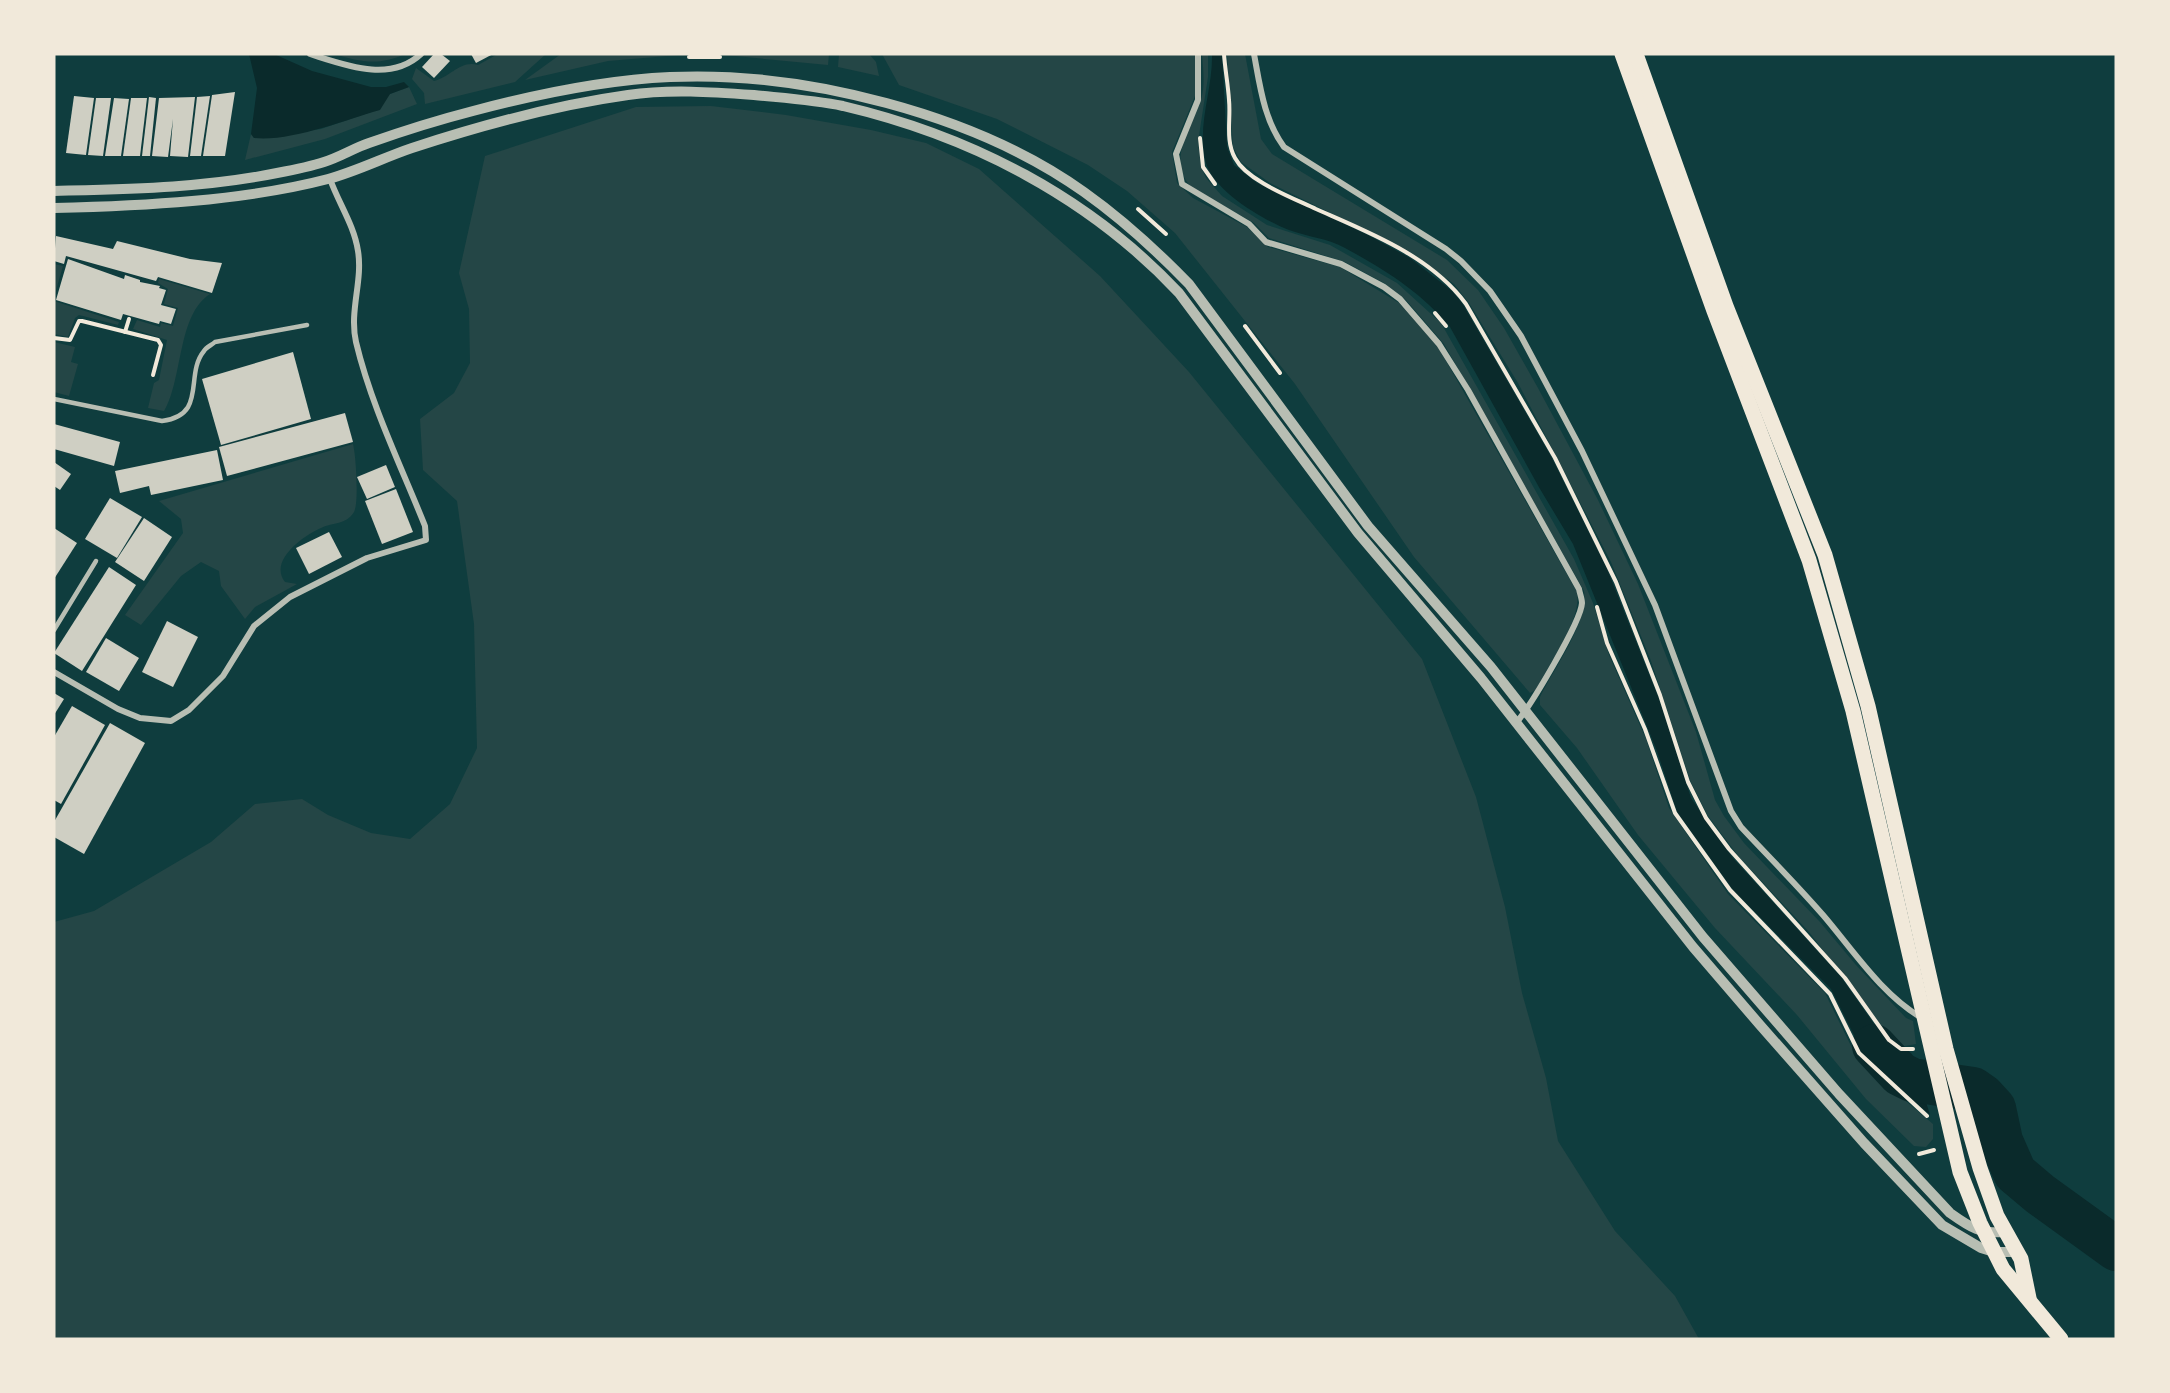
<svg xmlns="http://www.w3.org/2000/svg" width="2170" height="1393" viewBox="0 0 2170 1393" font-family="'DM Sans',sans-serif">
  <rect width="100%" height="100%" fill="#0f3d3e"/>
  <!-- green -->
  <g fill="#244646">
    <path d="M334,54H405C379,66 360,62 334,54Z"/>
    <path d="M498,54H546L515,82L425,104L424,93L412,79L416,68L434,81C451,77 460,60 478,65Z"/>
    <polygon points="561,54 691,54 608,61 525,80"/>
    <polygon points="714,54 829,54 828,65"/>
    <polygon points="839,54 869,54 876,62 879,76 838,67"/>
    <path d="M882,54H1195V96L1172,152L1177,183L1193,198L1247,227L1268,247L1340,267L1399,303L1437,345L1577,592C1582,621 1549,663 1536,690L1530,693L1414,557L1295,384L1175,233L1127,191L1088,165L997,119L899,85Z"/>
    <path d="M1202,54H1208V77L1198,142L1201,167L1206,178L1222,196L1267,225L1330,245L1397,283L1441,323L1574,559L1593,603L1609,655L1646,739L1669,808L1728,894L1825,993L1854,1052L1882,1081L1933,1124V1139L1926,1147L1914,1146L1866,1099L1797,1015L1715,928L1638,835L1577,748L1540,705V697C1554,668 1588,623 1584,591L1444,344L1406,300L1384,283L1345,262L1269,238L1254,223L1191,187C1165,158 1194,126 1202,96C1205,82 1203,68 1202,54Z"/>
    <polygon points="1227,54 1245,54 1261,139 1272,154 1447,260 1478,290 1504,328 1538,388 1598,500 1638,584 1696,732 1715,800 1724,816 1744,843 1820,922 1856,965 1906,1018 1913,1021 1916,1044 1904,1046 1891,1038 1809,932 1739,857 1708,816 1690,780 1651,661 1611,562 1518,383 1469,303 1454,284 1413,254 1270,183 1241,162 1233,147"/>
    <polygon points="409,87 417,104 325,139 245,160 251,134 254,138 261,138 321,129 371,112 390,94"/>
    <polygon points="711,106 786,115 871,130 926,143 979,169 1100,276 1189,372 1422,659 1476,797 1505,907 1522,993 1546,1078 1558,1141 1615,1231 1675,1296 1699,1339 54,1339 54,922 94,911 211,842 255,804 302,799 328,815 371,833 410,839 450,804 477,748 474,624 457,501 423,470 420,419 454,393 470,363 469,309 459,273 485,156 636,107"/>
    <polygon points="54,264 63,266 54,297"/>
    <path d="M159,279L210,294C177,315 183,379 164,411L148,408L154,383L159,380L167,340L133,329L137,320L160,327L161,323L173,326L178,308L164,304L168,289L158,283Z"/>
    <polygon points="54,301 119,322 118,325 79,315 75,318 68,337 54,334"/>
    <polygon points="54,342 75,347 71,362 78,364 69,396 54,392"/>
    <path d="M353,444C356,455 359,503 354,512C346,525 333,522 321,528C304,535 268,561 285,582L297,584L255,607L245,619L221,586L219,571L201,562L181,576L141,625L125,615L183,533L181,519L159,501Z"/>
  </g>
  <!-- water -->
  <g fill="#0a2a2b">
    <path d="M249,54H274L312,71L371,87H386L404,82L409,87L390,94L380,110C345,120 290,142 254,138L251,134L257,88Z"/>
    <path d="M1212,54H1222L1227,147L1234,165L1257,183L1368,235L1410,258L1452,291L1462,303L1552,458L1607,569L1659,699L1691,798L1732,857L1841,977L1884,1038L1900,1051L1911,1053L1930,1115L1887,1078L1862,1051L1831,989L1733,890L1677,812L1657,751L1573,544L1540,489L1450,327C1421,292 1384,269 1345,248C1328,238 1307,237 1289,230C1263,220 1214,191 1206,163C1196,127 1213,90 1212,54Z"/>
  </g>
  <g fill="none" stroke-linecap="round" stroke-linejoin="round">
    <!-- river -->
    <polyline stroke="#0a2a2b" stroke-width="44" points="1874,1046 1900,1074 1912,1080 1973,1089 1983,1096 1994,1108 2001,1141 2015,1173 2040,1194 2116,1249"/>
  </g>
  <!-- building -->
  <g fill="#cfcfc3">
    <polygon points="434,54 441,54 450,61 434,78 422,67"/>
    <polygon points="471,54 493,54 476,63"/>
    <polygon points="235,92 225,156 203,156 212,95"/>
    <polygon points="74,96 94,98 86,155 66,153"/>
    <polygon points="210,96 201,156 190,156 197,97"/>
    <polygon points="149,97 156,98 150,156 142,156"/>
    <polygon points="195,97 188,157 170,156 173,119 168,157 152,156 159,98"/>
    <polygon points="96,98 111,98 103,156 88,155"/>
    <polygon points="114,98 129,99 121,156 105,156"/>
    <polygon points="131,98 147,98 140,156 123,156"/>
    <polygon points="56,236 113,249 117,241 190,259 222,263 212,293 158,277 156,281 66,256 64,264 54,261"/>
    <polygon points="68,259 124,279 125,275 140,280 140,282 160,286 159,288 166,290 161,305 176,309 171,324 160,321 159,324 123,314 121,320 56,300"/>
    <polygon points="293,352 311,419 221,445 202,379"/>
    <polygon points="345,413 353,442 227,476 219,447"/>
    <polygon points="54,424 120,442 114,466 54,449"/>
    <polygon points="217,450 223,480 151,495 149,486 120,493 115,471"/>
    <polygon points="54,462 71,474 60,490 54,486"/>
    <polygon points="386,465 395,487 367,499 357,477"/>
    <polygon points="396,489 413,532 382,544 365,501"/>
    <polygon points="110,498 142,517 117,558 85,539"/>
    <polygon points="144,518 172,537 144,581 115,562"/>
    <polygon points="54,528 77,543 54,579"/>
    <polygon points="329,532 342,557 309,574 296,548"/>
    <polygon points="109,567 136,585 82,671 54,653"/>
    <polygon points="167,621 198,637 173,687 142,672"/>
    <polygon points="106,638 139,658 119,691 86,672"/>
    <polygon points="54,693 64,699 54,715"/>
    <polygon points="72,706 105,725 61,804 54,800 54,737"/>
    <polygon points="110,723 145,743 84,854 54,837 54,822"/>
  </g>
  <g fill="none" stroke-linecap="round" stroke-linejoin="round">
    <!-- path -->
    <g stroke="#f1e9da" stroke-width="4">
      <path d="M1224,54C1225,69 1228,84 1229,100C1231,119 1225,140 1235,158C1247,181 1293,198 1316,209C1368,232 1431,256 1466,304L1555,458L1616,582L1660,695L1688,782L1706,818L1729,849L1845,978L1889,1040L1901,1049H1913"/>
      <polyline points="689,57 720,57"/>
      <polyline points="1200,138 1203,167 1215,184"/>
      <polyline points="1138,209 1166,234"/>
      <polyline points="1435,313 1446,326"/>
      <polyline points="1245,326 1280,373"/>
      <polyline points="125,332 129,319"/>
      <polyline points="54,338 70,340 79,321 82,321 158,340 161,345 153,375"/>
      <polyline points="1597,607 1607,643 1645,729 1675,813 1730,890 1830,994 1859,1053 1927,1116"/>
      <polyline points="1919,1154 1934,1150"/>
    </g>
    <!-- service -->
    <g stroke="#b8beb3" stroke-width="4.5">
      <path d="M54,399L162,421C208,415 184,375 204,351C206,347 212,345 215,342L307,325"/>
      <polyline points="54,630 96,561"/>
    </g>
    <!-- minor -->
    <g stroke="#b8beb3" stroke-width="6">
      <path d="M310,54C345,65 390,83 421,54"/>
      <path d="M1198,54V100L1176,154L1182,184L1249,224L1266,242L1341,264L1384,287L1400,299L1439,344L1468,390L1579,589C1580,594 1582,599 1582,603C1581,622 1530,707 1516,723"/>
      <path d="M1254,54C1260,86 1264,120 1284,147L1446,249L1461,261L1490,291L1521,336L1582,451L1655,605L1731,811L1741,827C1768,856 1797,885 1823,915C1853,950 1882,995 1922,1018"/>
      <path d="M54,672L118,709L140,718L171,721L189,710L223,676L254,626L290,597L367,558L426,540L425,526C401,466 371,405 356,342C349,311 363,281 358,251C354,225 339,204 330,179"/>
    </g>
    <!-- tertiary -->
    <g stroke="#b8beb3" stroke-width="10">
      <path d="M54,191C129,189 203,188 277,173C293,170 309,167 324,162C340,157 354,148 369,143C403,131 438,120 473,111C537,94 604,80 670,77C804,71 975,114 1084,192C1122,219 1157,251 1189,284L1368,526L1491,667L1703,937L1839,1094L1950,1213C1971,1228 1980,1234 2006,1232"/>
      <path d="M54,208C141,206 244,201 328,179C355,172 385,157 412,148C482,125 556,105 628,95C669,89 712,92 754,95C783,98 814,100 843,106C971,136 1089,197 1179,293L1358,533L1481,678L1693,947L1760,1025L1864,1143L1942,1225L1981,1248L1994,1252H2017"/>
    </g>
    <!-- primary -->
    <g stroke="#f1e9da" stroke-width="15">
      <polyline points="1622,54 1714,311 1809,560 1853,711 1960,1172 1980,1223 2003,1269 2061,1339"/>
      <polyline points="1636,54 1726,306 1825,555 1868,706 1946,1049 1980,1168 1997,1216 2021,1259 2029,1298"/>
    </g>
  </g>
  <!-- border -->
  <rect width="2170" height="1393" fill="none" stroke="#f1e9da" stroke-width="111"/>
</svg>
